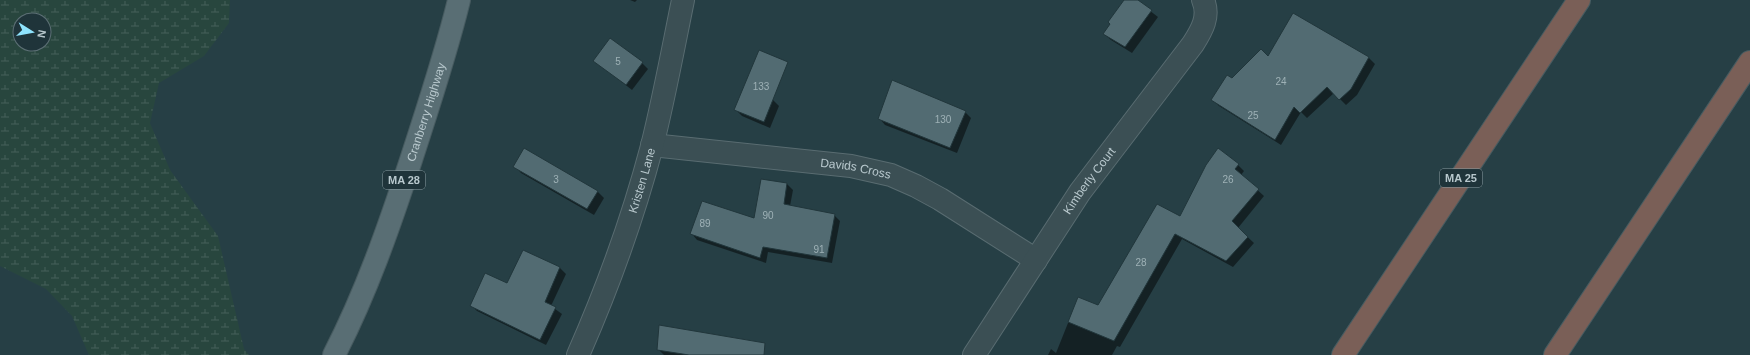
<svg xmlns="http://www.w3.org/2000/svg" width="1750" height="355" viewBox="0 0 1750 355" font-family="Helvetica,sans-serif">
  <defs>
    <pattern id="wetland-marsh" width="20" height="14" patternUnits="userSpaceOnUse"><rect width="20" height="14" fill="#28463e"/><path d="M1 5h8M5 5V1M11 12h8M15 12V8" fill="none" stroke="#455f59"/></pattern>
  </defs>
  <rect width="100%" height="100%" fill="#263f45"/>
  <!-- wetland -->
  <path fill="url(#wetland-marsh)" fill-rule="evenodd" d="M0,0H230L229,23L204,56L159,83L150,123L170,170L218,236L244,349L249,355H89L72,316L46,289L0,266ZM20,20H44V44H20Z"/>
  <!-- shadow -->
  <g fill="#0007">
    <polygon points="630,0 637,0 635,2"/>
    <polygon points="1125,0 1136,0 1158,17 1132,53 1111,40 1104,34"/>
    <polygon points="1293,14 1369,58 1375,64 1357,95 1346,105 1334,93 1307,118 1301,112 1281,145 1219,106 1213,100 1232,79 1269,57"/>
    <polygon points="595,61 642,63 648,69 632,90"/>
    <polygon points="773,100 779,106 770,128 742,116 736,110"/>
    <polygon points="965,112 971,118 957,153 885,125 879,118"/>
    <polygon points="1238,165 1244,171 1241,175 1264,196 1238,228 1254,243 1233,267 1182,239 1120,347 1117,346 1112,355 1048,355 1051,349 1056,353 1078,298 1099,306 1180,218"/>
    <polygon points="515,166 597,191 604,198 594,215 521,173"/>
    <polygon points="787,184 793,190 790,206 834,215 840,221 832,263 768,252 766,263 697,240 692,234 754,220"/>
    <polygon points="524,251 560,268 566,274 551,306 562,314 546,345 477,311 471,305 507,285"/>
    <polygon points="658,349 754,355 664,355"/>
  </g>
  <!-- building -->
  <g fill="#526b72" stroke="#21363b">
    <polygon points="1124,0 1138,0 1152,10 1125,47 1103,34 1110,24 1108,22"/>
    <polygon points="1293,13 1369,57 1351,89 1339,100 1327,87 1300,113 1294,107 1275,140 1211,100 1227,75 1232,78 1261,49 1268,56"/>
    <polygon points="610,38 643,62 626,85 593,61"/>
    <polygon points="759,50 788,62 764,122 734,110"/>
    <polygon points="892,80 966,111 950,148 878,119"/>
    <polygon points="524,148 598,191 587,209 513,167"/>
    <polygon points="1218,148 1239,164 1235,169 1259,189 1232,221 1248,237 1226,261 1175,234 1114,341 1068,322 1078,297 1098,305 1157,204 1180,216 1206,165"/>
    <polygon points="761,179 787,183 784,204 835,214 827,258 763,247 760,258 690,234 702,201 754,218"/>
    <polygon points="523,250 560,267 545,302 556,307 540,340 470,306 485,273 507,283"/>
    <polygon points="659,325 765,343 764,355 689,355 657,350"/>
  </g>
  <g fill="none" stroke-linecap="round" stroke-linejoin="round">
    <!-- minor casing -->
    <g stroke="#596c71" stroke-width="24">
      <g id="minor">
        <path id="s1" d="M652,145L851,166L891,175L916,186L940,199L1036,260"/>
        <path id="s2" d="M578,355C608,287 633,218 652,146C664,98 673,49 683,0"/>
        <path id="s3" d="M974,355L1080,192L1193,44C1202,30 1210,16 1203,0"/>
      </g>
    </g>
    <!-- major casing -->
    <g stroke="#475b60" stroke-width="24">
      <g id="major">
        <path id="s4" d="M334,355C366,293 389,227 411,160C428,107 446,54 459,0"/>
      </g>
    </g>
    <!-- highway casing -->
    <g stroke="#485c61" stroke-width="24">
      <g id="highway">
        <polyline points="1343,355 1579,0"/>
        <polyline points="1555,355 1750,62"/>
      </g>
    </g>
    <!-- minor -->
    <use href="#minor" stroke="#3b4f54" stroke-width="22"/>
    <!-- major -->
    <use href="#major" stroke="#596e74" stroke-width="22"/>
    <!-- highway -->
    <use href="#highway" stroke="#7a5f57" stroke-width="22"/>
  </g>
  <g text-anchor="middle" stroke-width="3.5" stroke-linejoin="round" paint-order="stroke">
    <!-- number labels -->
    <g font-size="10" fill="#9eb1b6">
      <text x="618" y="65">5</text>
      <text x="1281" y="85">24</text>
      <text x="761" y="90">133</text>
      <text x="1253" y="119">25</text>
      <text x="943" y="123">130</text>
      <text x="556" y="183">3</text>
      <text x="1228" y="183">26</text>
      <text x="768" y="219">90</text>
      <text x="705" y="227">89</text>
      <text x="819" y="253">91</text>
      <text x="1141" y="266">28</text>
    </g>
    <!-- shield labels -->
    <g fill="#1f343a" stroke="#8a9ca1" stroke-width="1">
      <rect x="1440" y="169" width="42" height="18" rx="3"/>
      <rect x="383" y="171" width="42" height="18" rx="3"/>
    </g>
    <g font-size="11" font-weight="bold" fill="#b8c8cd">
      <text x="1461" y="182">MA 25</text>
      <text x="404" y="184">MA 28</text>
    </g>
    <!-- street labels -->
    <g font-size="12" fill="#b8c8cd" stroke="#1f343a">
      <text dy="4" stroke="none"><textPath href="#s4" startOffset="260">Cranberry Highway</textPath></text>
      <text dy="4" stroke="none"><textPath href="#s1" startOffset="205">Davids Cross</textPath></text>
      <text dy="4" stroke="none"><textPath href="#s2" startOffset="186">Kristen Lane</textPath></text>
      <text dy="4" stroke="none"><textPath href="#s3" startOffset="209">Kimberly Court</textPath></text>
    </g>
  </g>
  <!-- north arrow -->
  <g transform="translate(32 32) rotate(101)"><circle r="19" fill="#1f343a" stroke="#5c6f75"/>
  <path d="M0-3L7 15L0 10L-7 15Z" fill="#8ee3fd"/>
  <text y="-6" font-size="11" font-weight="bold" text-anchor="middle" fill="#b8c8cd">N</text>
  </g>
</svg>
